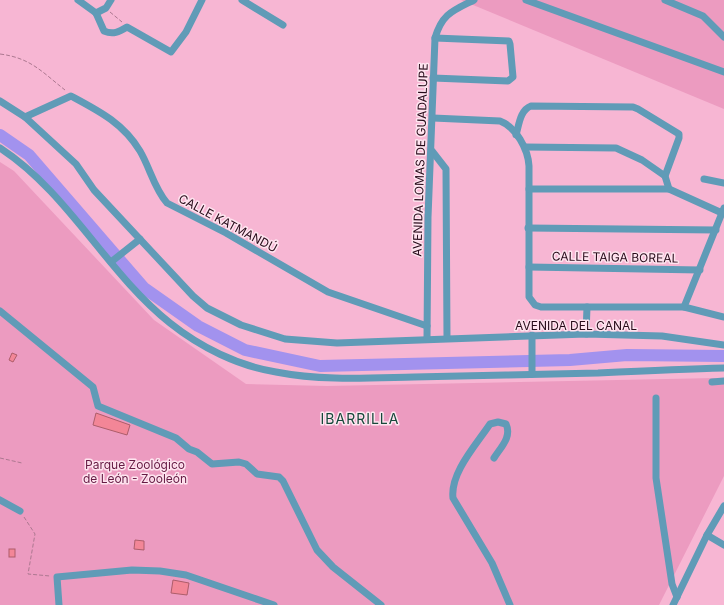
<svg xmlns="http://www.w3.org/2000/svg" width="724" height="605" font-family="Inter,sans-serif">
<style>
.green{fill:#ec9bc0}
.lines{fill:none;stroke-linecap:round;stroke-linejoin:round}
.river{stroke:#a292ee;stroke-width:12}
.building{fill:#f38697;stroke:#ad5d6a}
.path{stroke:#ac7890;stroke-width:1;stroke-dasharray:4 2;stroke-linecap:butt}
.minor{stroke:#609bb7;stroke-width:7}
.labels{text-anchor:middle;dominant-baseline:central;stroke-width:3;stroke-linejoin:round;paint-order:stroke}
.street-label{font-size:12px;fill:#270a19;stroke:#fee4ef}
.park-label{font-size:12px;fill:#661a44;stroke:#fee4ef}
.quarter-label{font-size:14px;letter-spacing:1px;fill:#15483a;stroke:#fee4ef}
</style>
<rect width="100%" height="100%" fill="#f7b6d3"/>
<g class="green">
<polygon points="461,0 724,0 724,109"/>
<polygon points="0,162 14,171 154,320 246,384 327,386 715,378 724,380 724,476 659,605 0,605"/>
</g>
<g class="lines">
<polyline class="river" points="0,135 29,155 144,288 198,326 245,350 320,366 570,360 627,355 724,356"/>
</g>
<g class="building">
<polygon points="12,353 17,355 13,362 9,360"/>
<polygon points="96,413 130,425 127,435 93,425"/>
<polygon points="135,540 144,541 144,550 134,549"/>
<rect x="9" y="549" width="6" height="8"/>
<polygon points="173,580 189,583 187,595 171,593"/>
</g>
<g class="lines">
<g class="path">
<polyline points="110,12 122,22"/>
<path d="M0 54C31 58 42 72 65 90"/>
<polyline points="0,458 22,463"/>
<polyline points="24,517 35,534 28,574 50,576"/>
</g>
<g class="minor">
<polyline points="78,0 96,13"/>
<polyline points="242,0 283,25"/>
<polyline points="526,0 724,72"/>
<polyline points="665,0 703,16 724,37"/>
<path d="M96 13 104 31C113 35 119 32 127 27L171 52 186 32 202 0"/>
<polyline points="96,13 106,8 111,0"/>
<polyline points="433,78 508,81 513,77 510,44 509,41 435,38"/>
<path d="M0 101 25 117 71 96C99 111 123 123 140 151 150 168 154 188 167 203L226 233 328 292 427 326"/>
<polyline points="25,117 76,164 94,190 193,296 207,308 241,325 285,339 337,343 586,334 662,336 724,345"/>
<path d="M433 118 500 121C516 127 528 149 529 166V297L535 305 541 307H684L724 317"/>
<path d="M516 135C519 125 520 110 531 106L633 107 638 109 679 134V138L665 176 669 189 722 213"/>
<polyline points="525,147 616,148 642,160 665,176"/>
<path d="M0 148C69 193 106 272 170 323 200 347 238 366 276 372 322 381 368 378 414 377 475 376 537 374 598 373 640 371 682 369 724 368"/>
<polyline points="432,151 446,169 447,338"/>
<polyline points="704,179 724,183"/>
<polyline points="529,189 669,189"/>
<polyline points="528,228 716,230"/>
<polyline points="111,262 140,239"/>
<polyline points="529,267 700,270"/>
<polyline points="684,307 724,208"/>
<polyline points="0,311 93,387 98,406 176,438 189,449 197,452 212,464 239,462 246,464 257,474 279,477 283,481 317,550 333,567 381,605"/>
<polyline points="586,334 587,307"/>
<polyline points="532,335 532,374"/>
<path d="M427 339 428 217 435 38C442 14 452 11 474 0"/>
<polyline points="712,382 724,381"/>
<polyline points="656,398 656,478 672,584 677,597"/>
<path d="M494 458C501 447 512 437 506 424L498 422 490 424C476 445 450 473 453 498L492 563 510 605"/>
<polyline points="0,500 20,511"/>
<polyline points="707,535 724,545"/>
<polyline points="59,605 57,577 132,570 160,571 186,575 274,605"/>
<polyline points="673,605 707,535 724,506"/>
</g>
</g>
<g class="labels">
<g class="street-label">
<text transform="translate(420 160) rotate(-88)">AVENIDA LOMAS DE GUADALUPE</text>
<text transform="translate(228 223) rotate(28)">CALLE KATMANDÚ</text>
<text transform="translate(615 257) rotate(1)">CALLE TAIGA BOREAL</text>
<text x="576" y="325">AVENIDA DEL CANAL</text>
</g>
<g class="park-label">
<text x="135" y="464">Parque Zoológico<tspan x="135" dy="14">de León - Zooleón</tspan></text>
</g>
<g class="quarter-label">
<text x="360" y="418">IBARRILLA</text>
</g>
</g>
</svg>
